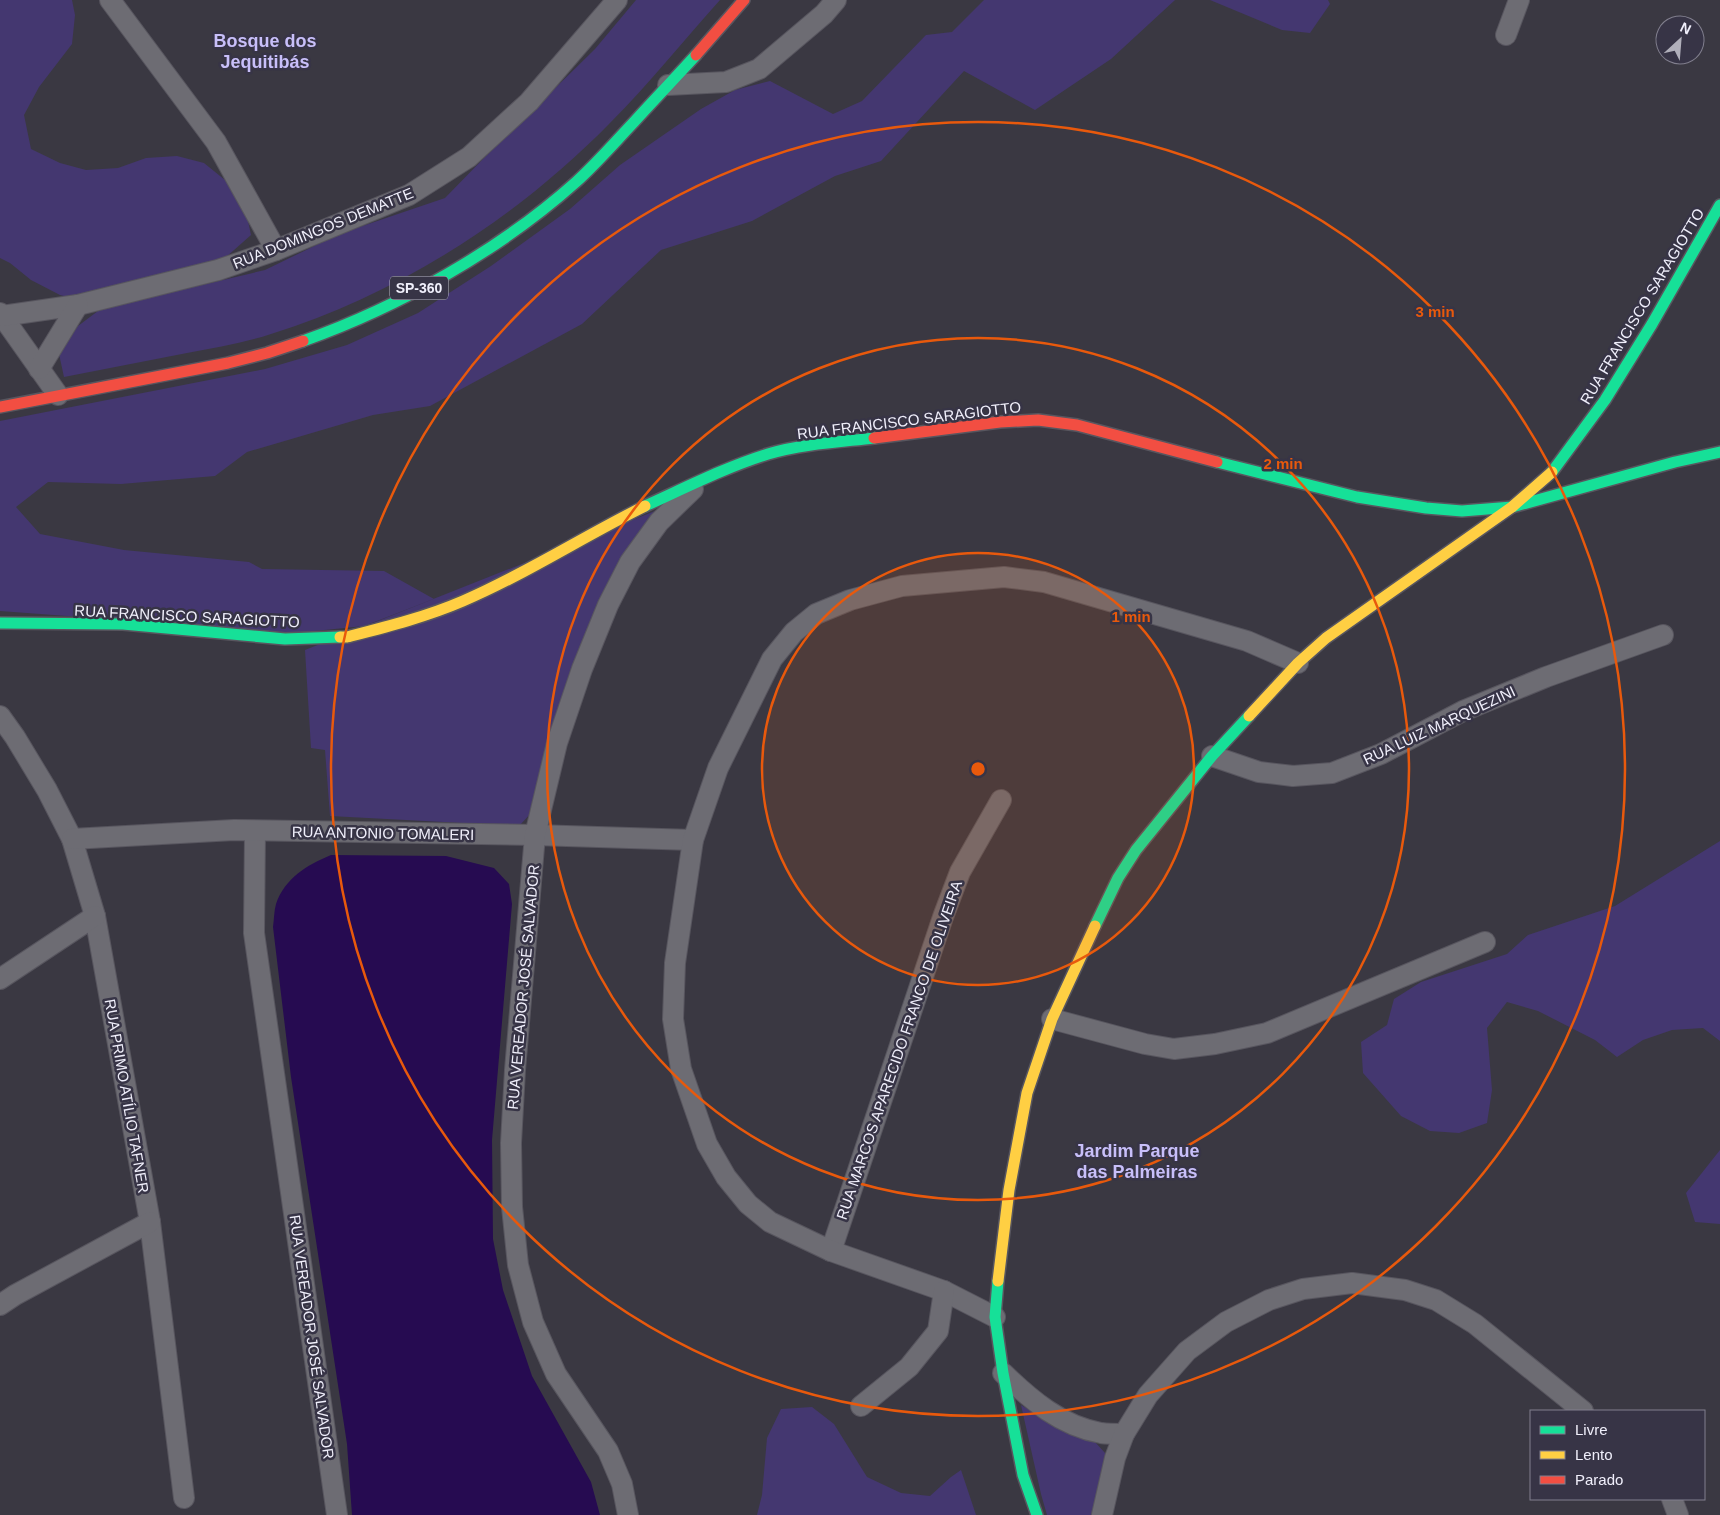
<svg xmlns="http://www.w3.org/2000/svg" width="1720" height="1515" font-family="Arial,sans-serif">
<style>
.green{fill:#443770}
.water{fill:#260b51}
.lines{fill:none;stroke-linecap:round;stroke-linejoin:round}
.street-casing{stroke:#58565f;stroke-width:22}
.fast-casing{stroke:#58565f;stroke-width:14}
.slow-casing{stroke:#58565f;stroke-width:14}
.jam-casing{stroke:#58565f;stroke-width:14}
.street{stroke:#6d6c73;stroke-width:20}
.fast{stroke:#16e098;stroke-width:11}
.slow{stroke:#ffcf43;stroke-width:11}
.jam{stroke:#f24e42;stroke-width:11}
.ring{fill:none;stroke:#e8590c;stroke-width:2.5}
.labels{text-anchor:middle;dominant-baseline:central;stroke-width:5;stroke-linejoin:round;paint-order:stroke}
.shield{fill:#373446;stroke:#b8b7c5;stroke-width:1}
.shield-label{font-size:14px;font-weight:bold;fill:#f0effb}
.street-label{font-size:15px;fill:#f0effb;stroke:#373446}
.quarter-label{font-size:18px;font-weight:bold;fill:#c8bff9;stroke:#373446}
.centre{fill:#e8590c;stroke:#373446;stroke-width:2.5}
.ring-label{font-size:15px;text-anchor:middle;font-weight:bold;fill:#e8590c;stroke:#373446;stroke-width:5;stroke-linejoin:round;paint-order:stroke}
</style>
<rect width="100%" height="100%" fill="#3a3842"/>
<g class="green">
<path d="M0 0H72L75 15 72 44 39 87 24 115 31 149 60 163 86 170 118 168 146 158 177 156 204 163 225 180 244 202 251 235 208 273 147 298 265 270 339 234 445 198 483 159 595 49 636 0H720C684 40 648 85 610 123 517 218 399 294 271 334 244 343 215 348 187 353 146 361 105 369 64 377L59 354 78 326 98 311 114 306 91 304 60 295 31 280 10 263 0 258Z"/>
<polygon points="984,0 1175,0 1111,59 1035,110 964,71 881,161 835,176 752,221 661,250 582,324 430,406 373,415 247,452 215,476 121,484 48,482 16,507 40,534 124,550 249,562 262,569 384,571 434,599 364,626 295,633 0,611 0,421 265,369 347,345 418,313 491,266 570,209 620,165 701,109 735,90 770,81 833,114 862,101 926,35 952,32"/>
<polygon points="1210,0 1328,0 1330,4 1310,33 1282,30"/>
<polygon points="655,511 533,811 519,826 330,816 325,750 311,748 305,650"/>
<polygon points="1720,841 1720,1041 1703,1028 1672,1030 1643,1040 1617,1057 1595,1040 1538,1011 1507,1002 1487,1028 1492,1090 1487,1123 1459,1133 1430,1131 1401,1116 1363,1073 1361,1042 1387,1025 1394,999 1421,982 1507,954 1528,935 1615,906"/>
<polygon points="1720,1150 1720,1224 1695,1222 1686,1193"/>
<polygon points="1021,1405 1052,1424 1095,1442 1105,1453 1105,1471 1093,1515 1047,1515 1041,1494"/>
<polygon points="812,1407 834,1424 867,1477 901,1493 930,1496 951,1477 961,1470 976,1515 757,1515 762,1495 767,1438 781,1409"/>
</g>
<path class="water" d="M331 855 446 856 494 868 509 884 512 904 492 1140 493 1239 503 1290 532 1376 591 1482 600 1515H352L347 1444 291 1077 273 927C274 920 274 911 276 904 285 878 307 865 331 855Z"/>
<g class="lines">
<g class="street-casing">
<g id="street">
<polyline points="110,0 216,142 276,250"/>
<polyline points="1506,35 1519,0"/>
<polyline points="668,85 726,82 759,69 824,14 836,0"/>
<polyline points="0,313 58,395"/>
<polyline points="2,316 78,305 218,270 276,250 409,195 469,157 529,102 617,0"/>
<polyline points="39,369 78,305"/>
<polyline points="0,716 15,737 47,790 72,839 95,916 150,1222 184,1498"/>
<polyline points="1212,756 1259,772 1293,776 1332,773 1381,754 1463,711 1546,677 1663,635"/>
<polyline points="255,831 254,933 337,1515"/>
<polyline points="72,839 234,830 535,835 693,840"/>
<polyline points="0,979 95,916"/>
<polyline points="1052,1019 1145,1044 1174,1049 1215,1044 1267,1033 1485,942"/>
<polyline points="831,1251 943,917 960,872 1001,800"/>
<polyline points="0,1305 15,1295 150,1222"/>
<polyline points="995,1317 944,1291 831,1251 770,1222 748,1204 726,1177 707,1144 681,1069 673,1019 675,963 693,840 718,768 772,659 794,632 816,614 850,600 902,586 1004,577 1044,582 1247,641 1298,663"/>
<path d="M1003 1373C1031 1400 1061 1426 1101 1433 1108 1434 1117 1434 1124 1434"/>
<polyline points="861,1406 909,1367 938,1331 944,1291"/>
<polyline points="1672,1499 1678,1515"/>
<polyline points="628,1515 622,1484 608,1451 556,1374 533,1322 518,1265 512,1207 511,1143 515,1070 535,835 557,743 582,669 608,605 630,562 659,522 693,489"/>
<polyline points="1102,1515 1115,1458 1124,1434 1148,1395 1187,1351 1226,1322 1269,1300 1303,1289 1352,1283 1405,1290 1436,1300 1475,1324 1583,1411"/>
</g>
</g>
<g class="fast-casing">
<g id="fast">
<path d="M303 341C399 307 500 250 576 182 597 163 615 142 634 122 655 99 676 77 696 55"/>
<polyline points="1217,462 1357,497 1426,508 1462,511 1512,507 1675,462 1720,452"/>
<polyline points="1552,472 1605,400 1652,324 1720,205"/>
<path d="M645 506C685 488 726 467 768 454 802 444 839 442 874 438"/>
<polyline points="0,623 123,624 285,639 340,637"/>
<polyline points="1095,926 1118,878 1136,850 1212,756 1249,716"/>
<polyline points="998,1281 995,1317 1003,1373 1023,1475 1037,1515"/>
</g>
</g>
<g class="slow-casing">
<g id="slow">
<path d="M340 637H347C386 627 426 617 463 601 526 574 584 536 645 506"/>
<polyline points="1249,716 1298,663 1326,638 1512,507 1552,472"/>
<polyline points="998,1281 1009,1190 1027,1093 1052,1019 1095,926"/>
</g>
</g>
<g class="jam-casing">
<g id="jam">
<polyline points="696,55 744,0"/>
<polyline points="0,407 228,363 267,353 303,341"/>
<polyline points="874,438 1000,422 1038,420 1077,425 1217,462"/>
</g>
</g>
<use href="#street" class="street"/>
<use href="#fast" class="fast"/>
<use href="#slow" class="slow"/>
<use href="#jam" class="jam"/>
</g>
<circle cx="978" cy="769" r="216" fill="#e8590c" fill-opacity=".12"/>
<g class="ring">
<circle cx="978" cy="769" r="216"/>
<circle cx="978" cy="769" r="431"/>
<circle cx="978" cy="769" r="647"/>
</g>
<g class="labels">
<rect class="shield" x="390" y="276.5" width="58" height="23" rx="4"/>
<g class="shield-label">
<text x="419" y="288">SP-360</text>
</g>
<g class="street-label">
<text transform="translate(323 228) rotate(-22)">RUA DOMINGOS DEMATTE</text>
<text transform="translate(1642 306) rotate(-59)">RUA FRANCISCO SARAGIOTTO</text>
<text transform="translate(909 420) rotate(-7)">RUA FRANCISCO SARAGIOTTO</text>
<text transform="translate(187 616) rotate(3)">RUA FRANCISCO SARAGIOTTO</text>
<text transform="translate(1439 725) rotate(-25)">RUA LUIZ MARQUEZINI</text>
<text transform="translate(383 833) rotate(1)">RUA ANTONIO TOMALERI</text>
<text transform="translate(523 987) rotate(-85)">RUA VEREADOR JOSÉ SALVADOR</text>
<text transform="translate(899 1050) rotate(-71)">RUA MARCOS APARECIDO FRANCO DE OLIVEIRA</text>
<text transform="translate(127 1096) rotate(80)">RUA PRIMO ATÍLIO TAFNER</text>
<text transform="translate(312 1337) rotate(82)">RUA VEREADOR JOSÉ SALVADOR</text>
</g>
<g class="quarter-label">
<text x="265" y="41">Bosque dos<tspan x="265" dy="21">Jequitibás</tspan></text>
<text x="1137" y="1151">Jardim Parque<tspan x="1137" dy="21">das Palmeiras</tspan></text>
</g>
</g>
<circle cx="978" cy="769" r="8" class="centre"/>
<g class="ring-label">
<text x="1435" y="317">3 min</text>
<text x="1283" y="469">2 min</text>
<text x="1131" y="622">1 min</text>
</g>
<rect x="1530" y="1410" width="175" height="90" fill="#373446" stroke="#817f8e"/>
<rect x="1540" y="1426" width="25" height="8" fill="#16e098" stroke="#817f8e"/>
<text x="1575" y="1435" font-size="15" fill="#f0effb">Livre</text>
<rect x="1540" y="1451" width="25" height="8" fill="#ffcf43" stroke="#817f8e"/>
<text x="1575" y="1460" font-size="15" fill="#f0effb">Lento</text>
<rect x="1540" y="1476" width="25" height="8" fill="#f24e42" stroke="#817f8e"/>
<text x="1575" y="1485" font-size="15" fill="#f0effb">Parado</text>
<g transform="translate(1680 40) rotate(26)"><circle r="24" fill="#373446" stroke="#817f8e"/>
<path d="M0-4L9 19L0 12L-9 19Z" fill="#b0afba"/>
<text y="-8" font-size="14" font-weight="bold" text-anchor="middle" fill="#f0effb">N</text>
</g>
</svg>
